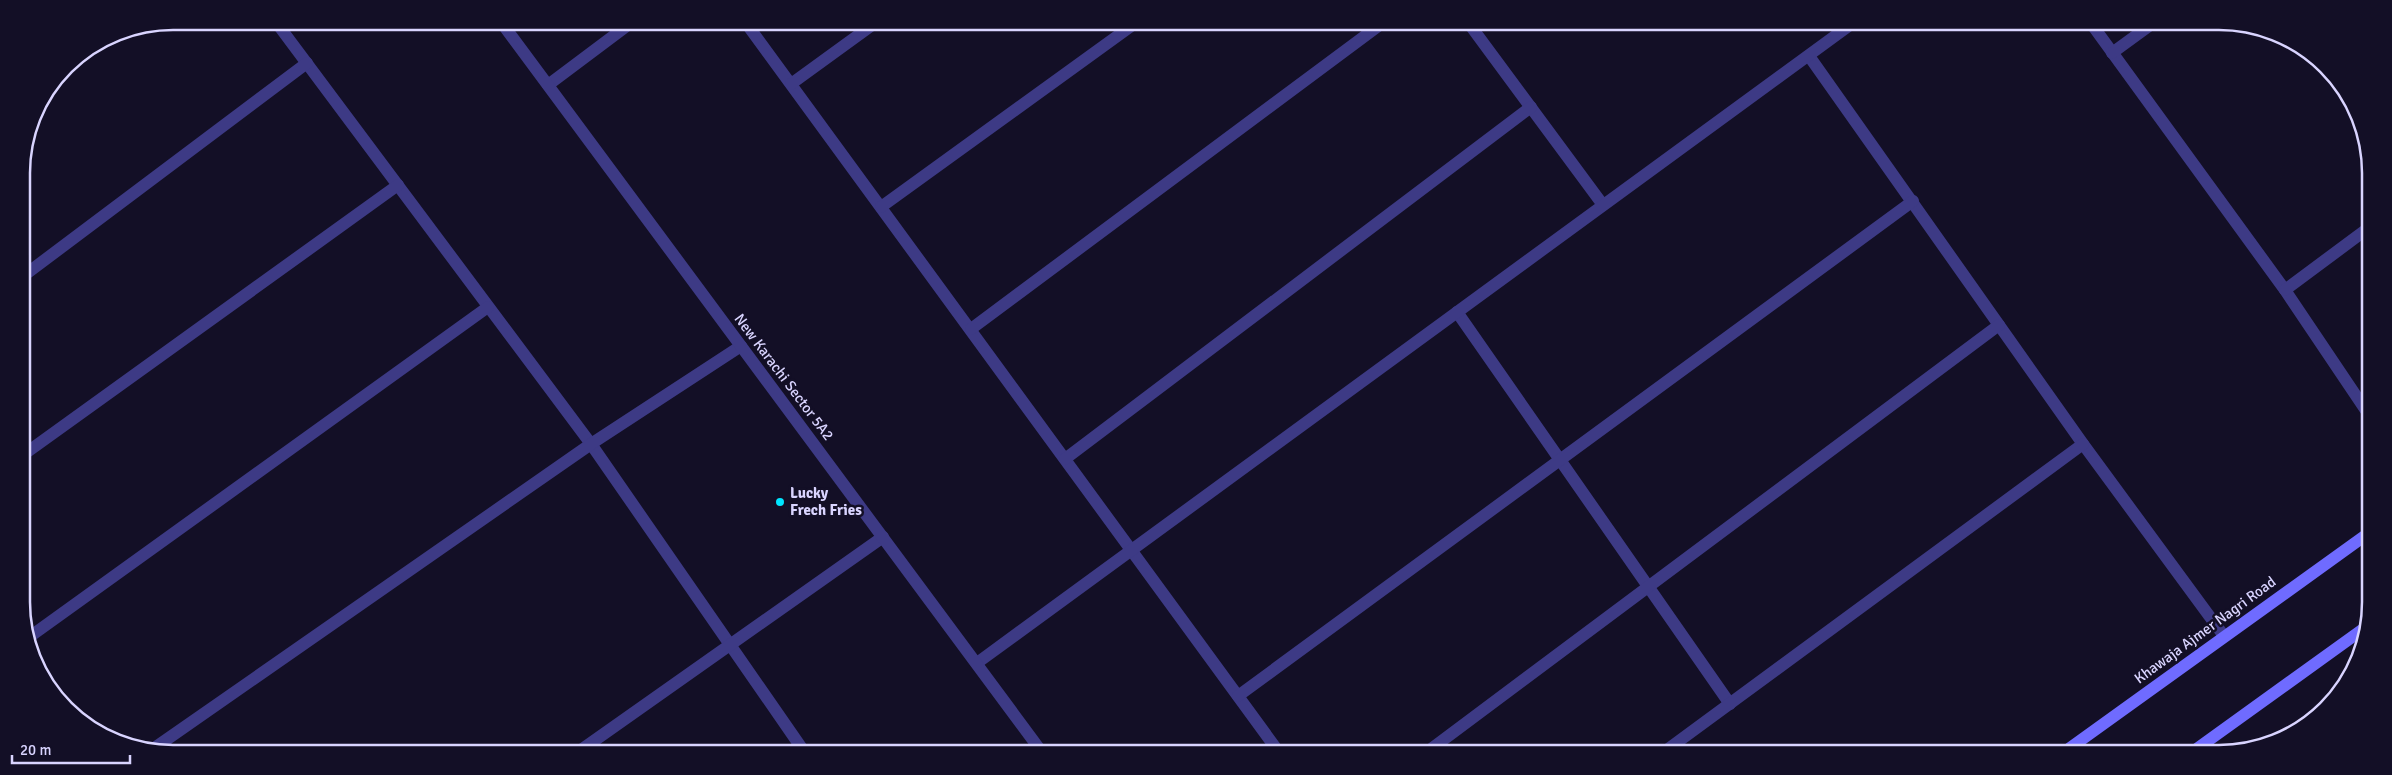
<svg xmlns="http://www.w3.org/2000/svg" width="2392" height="775" font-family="Signika,sans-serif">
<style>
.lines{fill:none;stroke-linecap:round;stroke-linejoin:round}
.minor{stroke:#3d3a85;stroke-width:12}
.tertiary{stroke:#3d3a85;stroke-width:12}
.secondary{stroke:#6f6bff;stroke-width:12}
.poi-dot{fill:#00e5ff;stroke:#130f26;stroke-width:2}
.labels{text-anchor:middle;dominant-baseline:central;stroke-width:5;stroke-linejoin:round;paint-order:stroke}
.street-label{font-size:15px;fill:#d9d4ff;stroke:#130f26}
.poi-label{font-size:15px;font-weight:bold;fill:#d9d4ff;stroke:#130f26;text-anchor:start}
.rim{fill:none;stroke:#d9d4ff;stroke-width:2.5}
</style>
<rect width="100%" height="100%" fill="#130f26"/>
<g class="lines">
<g class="minor">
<polyline points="276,22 591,444 803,750"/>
<polyline points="746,23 1278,751"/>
<polyline points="1470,25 1603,205"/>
<polyline points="2093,26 2285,290 2367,412"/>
<polyline points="2112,53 2149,26"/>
<polyline points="1809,56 2083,444 2224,636"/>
<polyline points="791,84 875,23"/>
<polyline points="548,85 632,22"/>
<polyline points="881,207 1134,24"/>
<polyline points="22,277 307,63"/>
<polyline points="2285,290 2367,229"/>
<polyline points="1457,312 1730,704"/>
<polyline points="971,329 1381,24"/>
<polyline points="23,455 398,185"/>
<polyline points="1065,459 1531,107"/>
<polyline points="28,638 488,307"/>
<polyline points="977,663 1850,25"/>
<polyline points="1238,696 1913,201"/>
<polyline points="153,749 591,444 741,346"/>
<polyline points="581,750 883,537"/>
<polyline points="1427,752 1999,325"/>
<polyline points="1664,752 2083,444"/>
</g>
<polyline class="tertiary" points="501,22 1041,751"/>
<g class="secondary">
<polyline points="2063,753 2366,535"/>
<polyline points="2191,753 2366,627"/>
</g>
</g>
<circle class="poi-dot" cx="780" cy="502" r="5"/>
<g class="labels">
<g class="street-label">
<text transform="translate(784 377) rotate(53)">New Karachi Sector 5A2</text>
<text transform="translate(2205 630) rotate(-36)">Khawaja Ajmer Nagri Road</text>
</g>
<g class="poi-label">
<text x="790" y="493">Lucky<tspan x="790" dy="17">Frech Fries</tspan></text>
</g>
</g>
<path d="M0 0H2392V775H0ZM173 30H2219A143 143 0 0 1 2362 173V602A143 143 0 0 1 2219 745H173A143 143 0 0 1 30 602V173A143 143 0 0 1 173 30Z" fill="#130f26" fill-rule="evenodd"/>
<path class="rim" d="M173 30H2219A143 143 0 0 1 2362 173V602A143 143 0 0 1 2219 745H173A143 143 0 0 1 30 602V173A143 143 0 0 1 173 30Z"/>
<path d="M12 755v8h118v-8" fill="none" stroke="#d9d4ff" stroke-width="2.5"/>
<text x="20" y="755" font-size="15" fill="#d9d4ff" stroke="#130f26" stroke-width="4" paint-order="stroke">20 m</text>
</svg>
